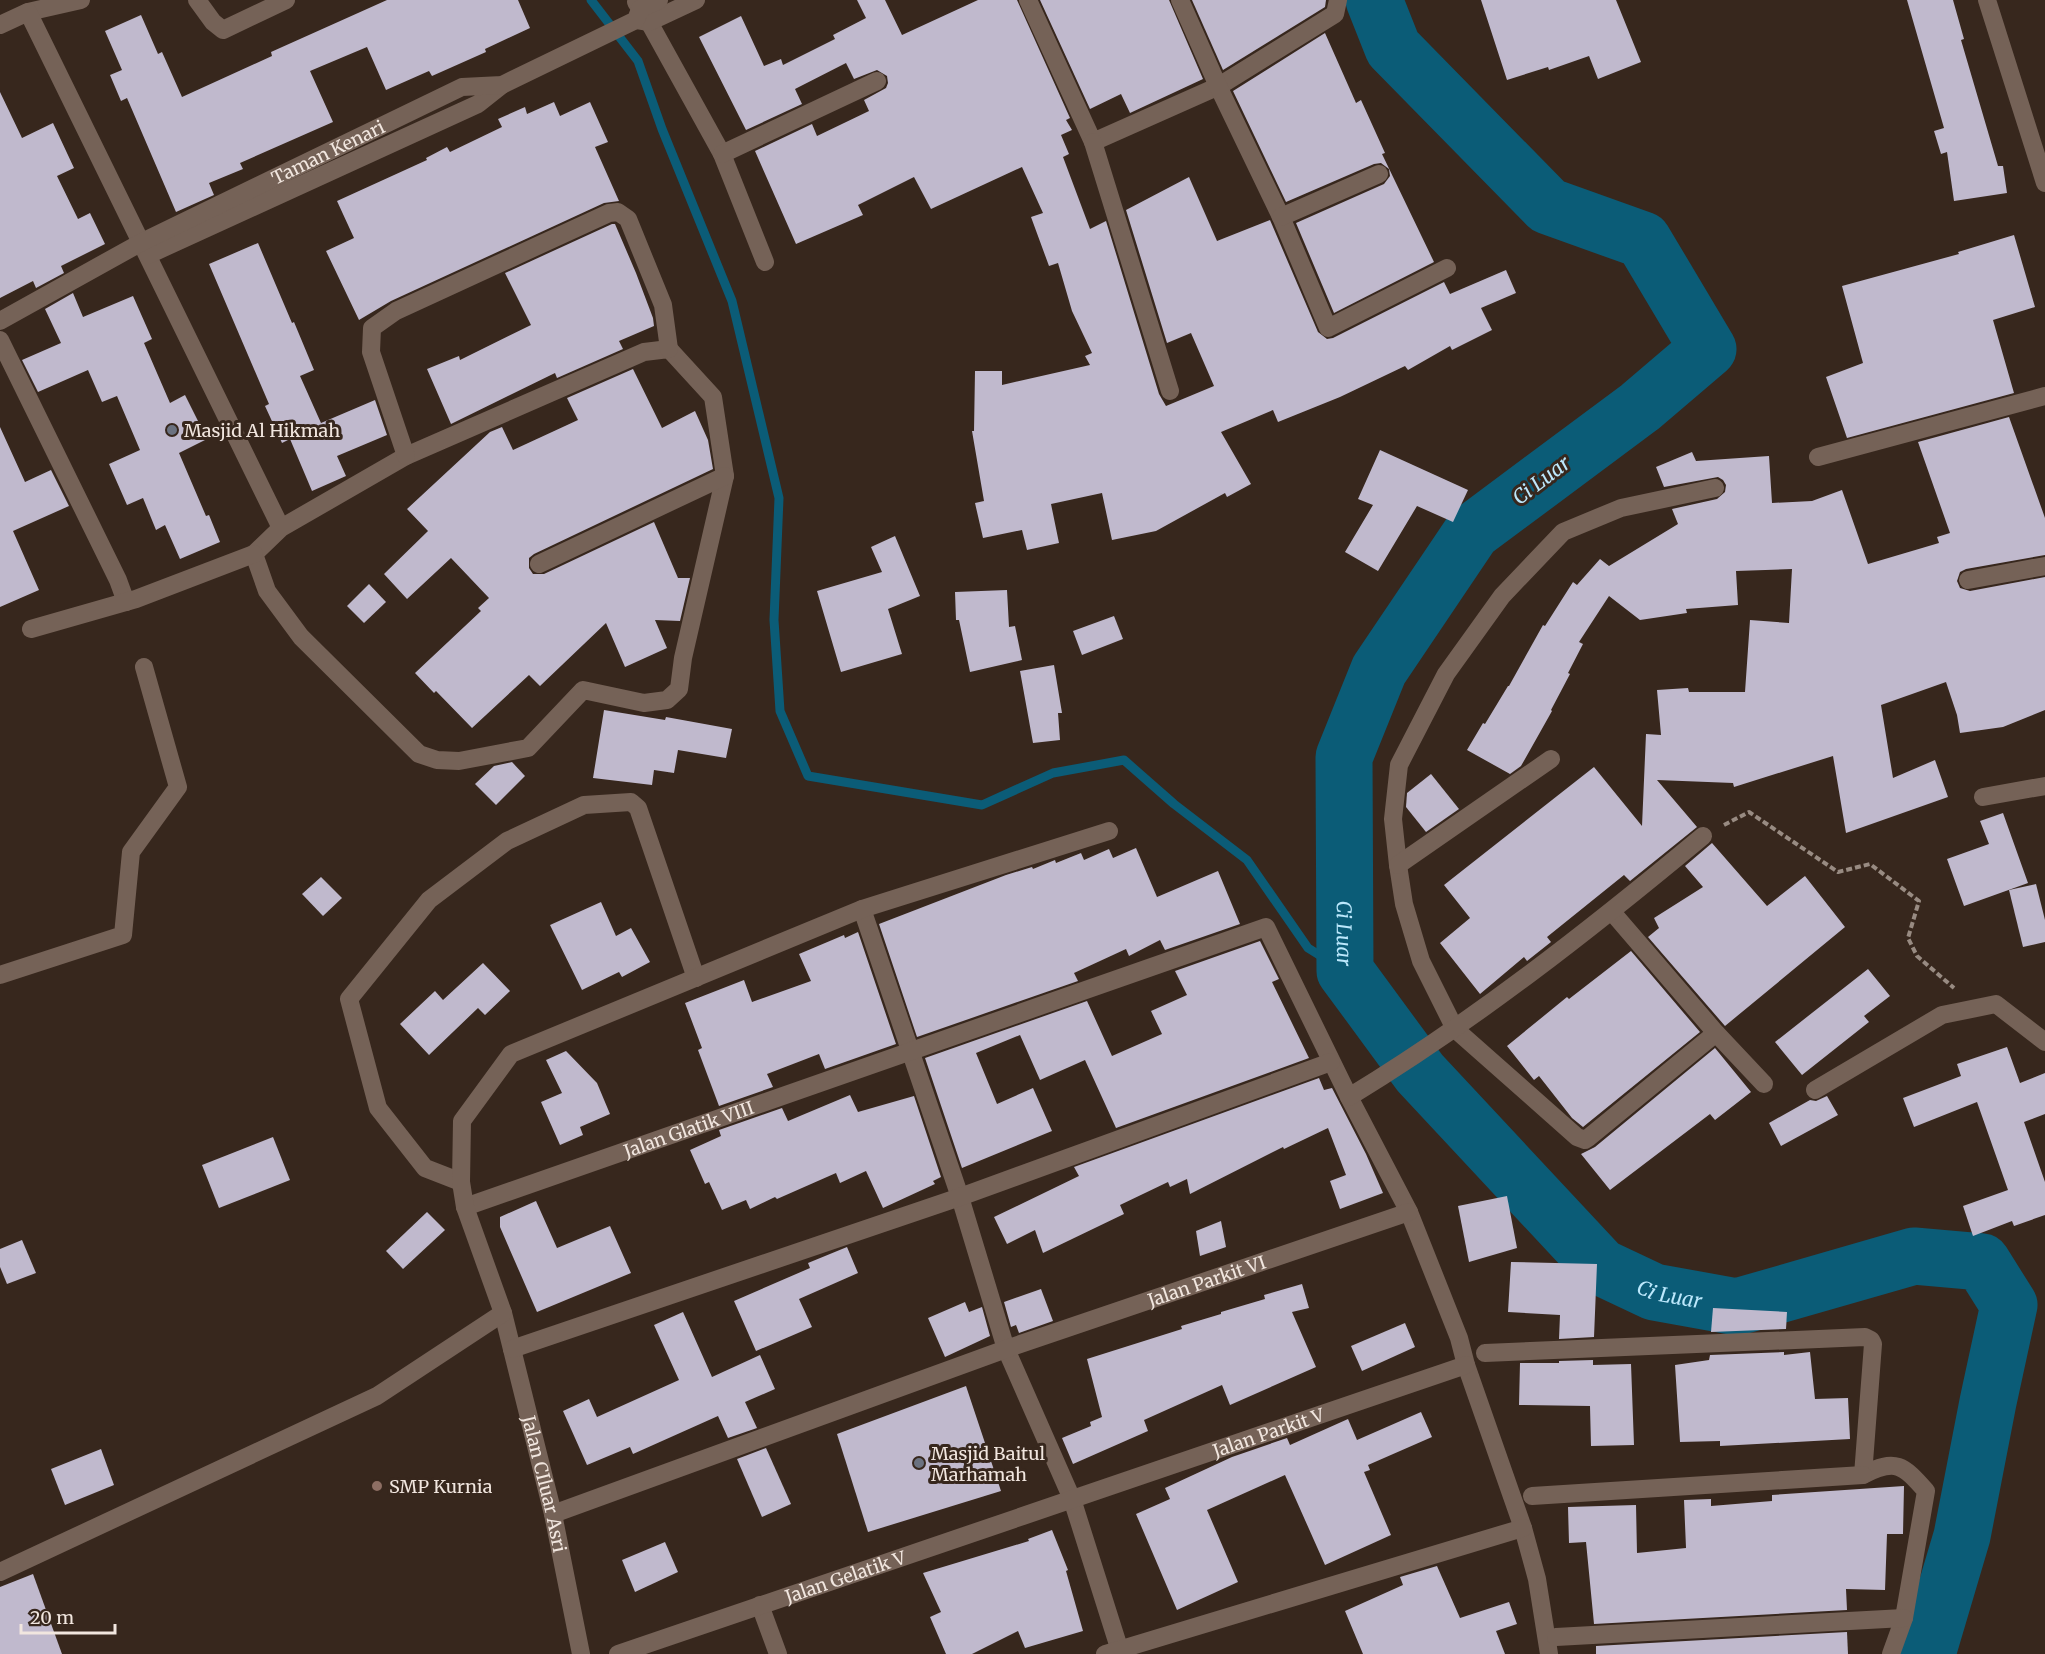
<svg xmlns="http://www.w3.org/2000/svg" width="2045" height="1654" font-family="Merriweather,serif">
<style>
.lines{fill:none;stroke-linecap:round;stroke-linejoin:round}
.stream{stroke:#0b5c77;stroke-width:9}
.river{stroke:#0b5c77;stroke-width:57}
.building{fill:#c0b9cd}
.path{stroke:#988b82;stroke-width:4;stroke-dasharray:6 3;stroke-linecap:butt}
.street{stroke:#756257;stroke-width:18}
.secondary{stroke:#756257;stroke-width:18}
.worship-dot{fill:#6b7280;stroke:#37271d;stroke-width:2}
.education-dot{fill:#8d6e63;stroke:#37271d;stroke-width:2}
.labels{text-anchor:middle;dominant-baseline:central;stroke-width:6;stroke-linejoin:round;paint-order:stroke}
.street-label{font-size:18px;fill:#f1e6df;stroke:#37271d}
.poi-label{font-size:18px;fill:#f1e6df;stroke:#37271d;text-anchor:start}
.water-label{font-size:20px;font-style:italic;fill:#bce8fc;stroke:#37271d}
</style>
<rect width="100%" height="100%" fill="#37271d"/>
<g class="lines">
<polyline class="stream" points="591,0 638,61 662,129 732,301 779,498 774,620 780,711 808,776 982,805 1053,773 1124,760 1174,804 1247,860 1308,948 1345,971"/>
<path class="river" id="s1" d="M1374 0 1393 48 1548 206 1643 240 1708 349 1640 407 1472 532 1379 670 1344 757 1345 971 1420 1073 1601 1267 1654 1292 1737 1307 1914 1256 1982 1262 2009 1305 1988 1402 1962 1536 1927 1654"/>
</g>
<g class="building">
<polygon points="387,0 518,0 530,28 485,49 486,52 432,76 429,71 386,90 367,47 310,71 333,122 240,163 243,169 209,183 214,195 176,212 127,98 121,101 110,75 122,70 105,31 141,15 158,54 162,52 182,97 272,56 271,52"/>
<polygon points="857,0 885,0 902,35 978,0 1017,0 1070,118 1066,120 1072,130 1061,135 1069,154 1063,157 1090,229 1106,221 1159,394 1166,406 1214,386 1191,333 1167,343 1126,210 1189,177 1217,241 1270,220 1318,332 1327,339 1333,338 1444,282 1450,294 1506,270 1516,293 1481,308 1492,330 1452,350 1450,346 1408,370 1405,366 1340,397 1278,422 1273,410 1221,432 1251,484 1227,497 1225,493 1156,531 1112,540 1102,493 1051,504 1059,543 1027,550 1022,530 983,538 975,503 984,501 972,431 974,431 975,371 1002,371 1002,385 1090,365 1085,356 1092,353 1072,311 1058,263 1049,266 1031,217 1043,213 1022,167 931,209 914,177 858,205 863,215 796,244 755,151 812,124 817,136 869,111 864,100 886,88 888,83 887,76 877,70 854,79 846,63 795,89 802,104 746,130 699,37 741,16 764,66 781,59 783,65 835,39 833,35 866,18"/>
<polygon points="1040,0 1169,0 1203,79 1130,113 1121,94 1090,109"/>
<polygon points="1192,0 1326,0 1325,7 1223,70"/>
<polygon points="1481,0 1616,0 1641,62 1598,79 1589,56 1549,70 1548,67 1507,80"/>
<polygon points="1907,0 1953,0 1964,39 1961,40 1998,166 2003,166 2007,193 1954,201 1947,152 1941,154 1934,131 1944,128"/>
<polygon points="1325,33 1356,103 1361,100 1385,153 1382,154 1434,262 1334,313 1296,223 1384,184 1390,176 1389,169 1381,163 1374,164 1286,202 1233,91"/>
<polygon points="0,92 22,138 53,123 74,168 57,176 78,219 90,213 105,244 61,266 64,273 36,288 33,281 0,298"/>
<polygon points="554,102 560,116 590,102 608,142 595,147 619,201 604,203 391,301 359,320 326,251 354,238 337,201 427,160 426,158 447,147 450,152 502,127 498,119 525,107 527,114"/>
<polygon points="612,224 615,224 636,273 653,318 654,326 619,341 623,349 557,378 555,373 451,424 427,369 459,356 460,360 531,325 505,273"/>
<polygon points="2014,235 2035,307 1993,320 2014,393 1847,438 1826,377 1863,363 1842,286 1959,254 1958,252"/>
<polygon points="258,243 292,323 294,322 314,370 300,376 321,423 375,400 387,435 337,456 346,476 312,491 290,439 282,443 265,406 269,404 209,264"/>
<polygon points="73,293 83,317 133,296 152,339 144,343 170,403 185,395 207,439 179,453 206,516 209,515 220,542 180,559 165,525 156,530 143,498 127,505 109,464 140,450 117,396 102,402 88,370 38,392 22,360 61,343 45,309"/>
<polygon points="633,369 662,428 695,411 708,440 713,469 534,554 529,558 529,568 533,574 544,574 654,522 678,578 690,578 680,621 655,620 667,648 625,667 606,623 540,686 529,675 472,728 436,691 434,693 415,673 481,611 478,608 489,598 451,558 407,599 384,574 428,531 407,509 490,432 502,427 513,450 578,420 567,398"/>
<polygon points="2009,417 2045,518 2045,555 1966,569 1960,572 1957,581 1960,588 1970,591 2045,577 2045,710 2003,727 1960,733 1957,715 1946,682 1881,705 1893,778 1935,760 1948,797 1846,833 1833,756 1734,787 1733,783 1657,780 1697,827 1630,881 1624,875 1547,937 1551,942 1527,961 1524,957 1480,994 1440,943 1470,918 1444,885 1594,767 1642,826 1646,734 1661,735 1657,690 1688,688 1689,692 1745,692 1750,620 1789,623 1792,569 1736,571 1738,605 1686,609 1687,613 1640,620 1609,596 1579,642 1583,644 1568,673 1570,674 1551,710 1552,711 1521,766 1510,774 1467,750 1483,723 1485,724 1508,686 1509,686 1543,625 1545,626 1573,582 1577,585 1600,559 1609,566 1678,524 1672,509 1717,499 1725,492 1726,485 1723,480 1718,477 1664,487 1656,467 1692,452 1696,461 1769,456 1772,503 1812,501 1842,490 1868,564 1939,543 1937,537 1950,533 1918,442"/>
<polygon points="0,427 25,482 51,470 69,506 13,531 39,590 0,607"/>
<polygon points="1380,450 1468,490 1453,522 1417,506 1378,571 1345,552 1373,505 1358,499"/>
<polygon points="895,536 920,596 888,609 902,654 841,672 817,591 882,572 871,547"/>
<polygon points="369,584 386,602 364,623 347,606"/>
<polygon points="1007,590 1009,627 1015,626 1022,660 970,672 959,620 956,620 955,592"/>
<polygon points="1114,616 1123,639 1082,655 1073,631"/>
<polygon points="1054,665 1062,713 1058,713 1060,740 1033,743 1020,671"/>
<polygon points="604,710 665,720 666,717 732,729 726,758 678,750 674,773 654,770 652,785 593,778"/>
<polygon points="512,762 525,776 496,805 475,784 494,766"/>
<polygon points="1431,774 1459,809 1426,832 1406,807 1407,793"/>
<polygon points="2003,813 2028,883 1964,906 1947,859 1989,844 1980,821"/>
<polygon points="1712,843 1767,906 1805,876 1845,927 1725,1026 1648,937 1659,928 1654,918 1703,887 1685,866"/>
<polygon points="1136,848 1157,897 1218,871 1240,924 1165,950 1160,940 1129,956 1126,949 1074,973 1078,981 917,1037 879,924 1006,875 1032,867 1033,869 1055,860 1056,863 1081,853 1084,860 1109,849 1113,858"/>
<polygon points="321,877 342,898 323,916 302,894"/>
<polygon points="2036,884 2045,920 2045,942 2023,947 2009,890"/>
<polygon points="601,902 616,936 631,928 650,962 622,977 619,972 582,990 550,925"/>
<polygon points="858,932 896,1044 825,1069 819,1054 767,1074 773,1087 719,1106 698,1050 702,1048 685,1003 744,980 752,1002 811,981 799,954 844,935 845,938"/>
<polygon points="1260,941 1279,979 1272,982 1309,1058 1116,1128 1085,1060 1040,1080 1020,1035 976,1053 997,1104 1033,1088 1052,1131 962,1168 925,1058 1087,1001 1112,1056 1162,1034 1151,1011 1187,995 1175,971"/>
<polygon points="1631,951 1700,1032 1583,1127 1572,1118 1539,1076 1534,1080 1507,1046 1567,997 1569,999"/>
<polygon points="483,963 510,991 485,1015 478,1008 429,1055 400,1024 435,991 443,1000"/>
<polygon points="1868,969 1890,996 1864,1016 1869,1022 1802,1075 1775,1042"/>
<polygon points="2007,1047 2020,1083 2045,1073 2045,1114 2024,1122 2045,1182 2045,1215 2014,1226 2012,1221 1973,1236 1963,1206 2008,1190 1977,1102 1914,1127 1903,1098 1961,1076 1957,1064"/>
<polygon points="1715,1048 1751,1092 1715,1120 1710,1114 1610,1190 1581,1154 1595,1147"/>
<polygon points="566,1051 597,1083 610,1114 580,1127 583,1135 560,1145 541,1102 562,1093 546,1060"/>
<polygon points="1319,1078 1324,1090 1332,1088 1366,1154 1383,1193 1340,1209 1330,1181 1346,1175 1328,1128 1284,1149 1283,1147 1190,1194 1187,1179 1170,1187 1168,1182 1120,1205 1124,1214 1043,1253 1035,1230 1007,1244 994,1217 1079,1176 1074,1167"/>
<polygon points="850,1095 858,1112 914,1096 941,1177 933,1181 935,1184 883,1208 866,1171 840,1183 836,1173 777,1199 775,1197 750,1209 746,1200 722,1210 709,1182 705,1184 690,1150 721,1136 719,1130 782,1108 788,1121"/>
<polygon points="1827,1096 1838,1115 1781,1146 1769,1123 1810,1100 1816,1101"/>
<polygon points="273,1137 290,1180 219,1208 202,1165"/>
<polygon points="1507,1196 1517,1248 1469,1262 1458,1206"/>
<polygon points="536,1201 557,1248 610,1226 631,1273 537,1312 500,1227 500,1217"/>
<polygon points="427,1212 445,1230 403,1269 386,1251"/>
<polygon points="1221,1221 1226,1247 1200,1256 1196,1231"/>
<polygon points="22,1240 36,1273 7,1284 0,1267 0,1249"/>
<polygon points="847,1247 858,1273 799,1299 812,1327 756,1351 734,1301 810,1268 808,1263"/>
<polygon points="1511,1262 1597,1264 1594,1337 1559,1339 1560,1315 1508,1312"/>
<polygon points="1302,1284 1309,1308 1292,1312 1316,1367 1230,1405 1222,1385 1144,1420 1148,1431 1073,1464 1062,1438 1091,1426 1090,1422 1102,1417 1087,1359 1182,1329 1181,1326 1221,1314 1221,1312 1265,1299 1264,1295"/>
<polygon points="1041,1289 1053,1321 1019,1333 1016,1325 1011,1327 1004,1302"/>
<polygon points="965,1302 969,1312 982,1307 990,1336 945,1357 928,1318"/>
<polygon points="1713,1308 1787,1312 1786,1329 1711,1332"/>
<polygon points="683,1312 712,1377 760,1355 775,1389 745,1402 757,1428 728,1438 718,1416 633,1454 630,1447 587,1465 563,1411 589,1399 597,1417 679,1380 654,1325"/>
<polygon points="1405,1323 1415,1347 1362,1371 1351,1346"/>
<polygon points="1784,1352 1784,1355 1810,1352 1815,1399 1848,1398 1850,1439 1720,1446 1720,1441 1680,1442 1675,1365 1709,1360 1710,1355"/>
<polygon points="1593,1360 1593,1365 1631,1364 1634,1445 1591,1446 1590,1406 1519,1405 1520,1363 1559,1363 1559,1361"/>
<polygon points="966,1386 1001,1491 868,1532 837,1434"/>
<polygon points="1421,1412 1432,1437 1368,1465 1370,1470 1364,1472 1391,1535 1325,1565 1285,1475 1207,1510 1238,1582 1177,1610 1136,1514 1170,1499 1165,1488 1232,1457 1287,1438 1290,1445 1348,1419 1357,1440"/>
<polygon points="766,1448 791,1504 762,1517 737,1459"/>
<polygon points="101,1449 114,1485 65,1505 51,1469"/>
<polygon points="1904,1486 1903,1534 1887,1534 1885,1590 1846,1589 1847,1610 1594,1624 1586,1542 1569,1543 1568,1507 1636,1505 1637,1553 1686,1548 1684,1500 1711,1499 1711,1506 1772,1501 1772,1495"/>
<polygon points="1052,1530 1068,1570 1066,1571 1083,1631 1025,1648 1018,1631 972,1654 946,1654 930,1617 941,1612 923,1573 1029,1541 1028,1539"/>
<polygon points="665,1542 678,1572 635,1592 622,1560"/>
<polygon points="1437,1566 1460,1618 1509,1602 1517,1624 1496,1631 1505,1654 1363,1654 1345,1611 1403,1585 1400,1577"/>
<polygon points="33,1574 62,1654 0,1654 0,1587"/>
<polygon points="1847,1632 1848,1654 1596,1654 1596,1646"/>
</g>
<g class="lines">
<polyline class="path" points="1724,825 1749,812 1838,872 1870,864 1919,901 1908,938 1917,956 1954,988"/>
<g class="street">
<polyline points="197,0 213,22 223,30 286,0"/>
<polyline points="1028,0 1093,142 1219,86 1335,14 1338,0"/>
<polyline points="1180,0 1218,86 1281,217 1328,328 1447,268"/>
<polyline points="636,2 649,22 722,154 765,262"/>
<polyline points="28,12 81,0"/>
<polyline points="637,20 649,22 696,0"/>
<polyline points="0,25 28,12 281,528 406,456 644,352 669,349 713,397 725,476 683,658 679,689 667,700 644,703 583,690 528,748 459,761 437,760 419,754 301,637 267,591 254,554 281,528"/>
<polyline points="1093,142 1170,391"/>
<polyline points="722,154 877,81"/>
<polyline points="1281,217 1379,174"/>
<polyline points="148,255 478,104 502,85"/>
<path id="s2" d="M0 321 142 242 462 87 502 85 636 20 640 9 659 0"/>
<polyline points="0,340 118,580 126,602"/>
<polyline points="406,456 371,352 372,328 396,311 609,213 618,212 628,219 663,305 669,349"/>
<polyline points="1818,457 2045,396"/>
<polyline points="1715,488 1621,508 1563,532 1502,596 1446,674 1399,765 1393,819 1398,865 1404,904 1421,961 1455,1029 1577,1137 1585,1140 1588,1138 1716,1033"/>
<polyline points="539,564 725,476"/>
<polyline points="1968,580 2045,566"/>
<polyline points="31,629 136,599 254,554"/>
<polyline points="1983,797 2045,786"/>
<polyline points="1398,865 1551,759"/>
<polyline points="862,909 960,1197 1006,1349 1072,1499 1121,1654"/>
<polyline points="1612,912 1716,1033 1764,1084"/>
<polyline points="0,975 123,935 131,852 178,787 144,667"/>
<polyline points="1815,1090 1942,1015 1996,1004 2045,1042"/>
<polyline points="1349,1097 1409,1212 1459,1338 1466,1365 1523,1528 1537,1579 1549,1654"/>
<polyline points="461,1182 425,1168 378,1108 349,999 429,900 507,841 584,805 631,802 638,808 696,978"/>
<path id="s3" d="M465 1207 1266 927 1349 1097C1474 1021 1590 930 1703 836"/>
<path id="s4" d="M503 1313 553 1514 581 1654"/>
<polyline points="512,1349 960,1197 1331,1062"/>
<path d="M1485 1353 1865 1337 1871 1340 1873 1344 1863 1475C1896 1458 1903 1465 1926 1491L1904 1618 1891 1654"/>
<polyline points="1532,1496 1863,1475"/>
<path id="s5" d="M553 1514 1006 1349 1409 1212"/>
<polyline points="0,1572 377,1396 503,1313 465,1207 461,1182 462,1121 511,1054 862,909 1109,831"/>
<polyline points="760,1605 778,1654"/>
<polyline points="1556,1637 1904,1618"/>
<path id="s6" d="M618 1654 1466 1365"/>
<polyline points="1105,1654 1523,1528"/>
</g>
<polyline class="secondary" points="1987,0 2045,183"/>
</g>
<g class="worship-dot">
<circle cx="172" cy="430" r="6"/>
<circle cx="919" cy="1463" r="6"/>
</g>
<circle class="education-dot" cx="377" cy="1486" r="6"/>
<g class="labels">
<g class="street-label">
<text stroke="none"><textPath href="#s2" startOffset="369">Taman Kenari</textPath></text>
<text stroke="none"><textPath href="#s3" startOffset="237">Jalan Glatik VIII</textPath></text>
<text stroke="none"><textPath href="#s5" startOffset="694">Jalan Parkit VI</textPath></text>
<text stroke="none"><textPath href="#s6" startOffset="687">Jalan Parkit V</textPath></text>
<text stroke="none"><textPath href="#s4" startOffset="176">Jalan CIluar Asri</textPath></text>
<text stroke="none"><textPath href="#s6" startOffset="240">Jalan Gelatik V</textPath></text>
</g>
<g class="poi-label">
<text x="184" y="430">Masjid Al Hikmah</text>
<text x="931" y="1453">Masjid Baitul<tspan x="931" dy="21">Marhamah</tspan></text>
<text x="389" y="1486">SMP Kurnia</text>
</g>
<g class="water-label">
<text transform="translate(1541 480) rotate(-37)">Ci Luar</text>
<text stroke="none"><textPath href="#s1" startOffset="1236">Ci Luar</textPath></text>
<text stroke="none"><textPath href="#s1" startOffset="1740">Ci Luar</textPath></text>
</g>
</g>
<path d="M21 1624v9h94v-9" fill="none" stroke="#f1e6df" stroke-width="3"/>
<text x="30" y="1624" font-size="18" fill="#f1e6df" stroke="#37271d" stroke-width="4.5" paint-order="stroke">20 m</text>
</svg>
